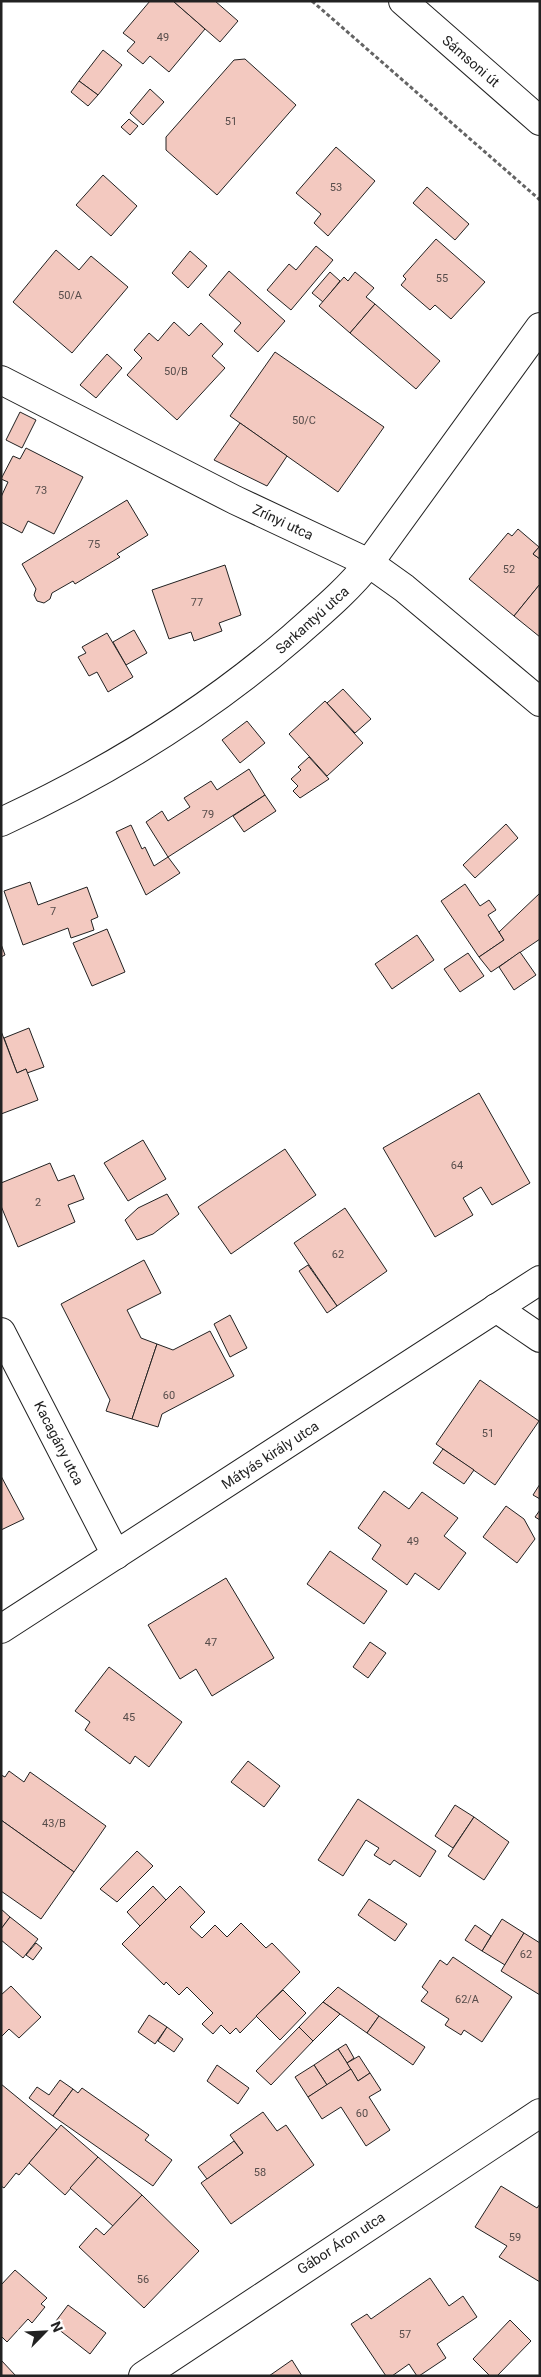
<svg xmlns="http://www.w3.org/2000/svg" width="541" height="2377" font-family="Roboto,sans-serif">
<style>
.building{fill:#f3c9c0;stroke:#222}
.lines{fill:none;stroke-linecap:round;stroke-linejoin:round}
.street-casing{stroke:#222;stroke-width:30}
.primary-casing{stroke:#222;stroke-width:30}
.path{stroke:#646464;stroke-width:3;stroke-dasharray:4 2.5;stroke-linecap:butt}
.street{stroke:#fff;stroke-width:28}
.primary{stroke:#fff;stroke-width:28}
.labels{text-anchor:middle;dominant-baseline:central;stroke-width:4;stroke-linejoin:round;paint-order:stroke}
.number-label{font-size:11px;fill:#564c4a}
.street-label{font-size:14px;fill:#222;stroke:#fff}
</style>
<rect width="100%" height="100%" fill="#fff"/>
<g class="building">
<polygon points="150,1 173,1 205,29 169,72 150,56 143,64 127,51 135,42 123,33"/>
<polygon points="173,1 215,1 238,21 220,42"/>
<polygon points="103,50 122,65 98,95 79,81"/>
<polygon points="245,59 296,105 217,195 166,150 166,137 234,60"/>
<polygon points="79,81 98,95 88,106 71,92"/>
<polygon points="150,89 164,102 143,125 130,113"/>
<polygon points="129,119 138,126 130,135 121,127"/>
<polygon points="336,147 375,181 328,236 314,223 321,214 296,193"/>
<polygon points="103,175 137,206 111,236 76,205"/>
<polygon points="427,187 469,224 455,240 413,203"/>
<polygon points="436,239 485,282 451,319 435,305 430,310 401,285 406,279 403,276"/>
<polygon points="316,246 333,260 291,310 267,290 289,264 296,270"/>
<polygon points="56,250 79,270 91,256 128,287 72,353 13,302"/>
<polygon points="190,251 207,266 188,288 172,273"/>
<polygon points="229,271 285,321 258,352 234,331 241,323 209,295"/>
<polygon points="330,272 340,281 323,302 312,293"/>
<polygon points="355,272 374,288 366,297 375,304 350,333 319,306 344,277 348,281"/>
<polygon points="375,304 440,361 416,389 350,333"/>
<polygon points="174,322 189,336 201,323 223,344 212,356 225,368 177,420 127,375 142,358 134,350 149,333 158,341"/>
<polygon points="275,352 384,427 338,492 230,416"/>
<polygon points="107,354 122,368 96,398 80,385"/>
<polygon points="20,412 36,420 22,448 6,440"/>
<polygon points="240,423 287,456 267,486 214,460"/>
<polygon points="26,448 83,477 54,534 28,521 22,533 1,522 1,497 8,482 1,479 13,456 20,459"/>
<polygon points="127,500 148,535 117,554 120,557 75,584 73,581 52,593 50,599 44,603 37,601 34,595 36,589 22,564"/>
<polygon points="518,529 539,547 533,554 540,559 540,584 514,616 469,579 508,533 512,536"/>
<polygon points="540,546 540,559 533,554"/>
<polygon points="225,565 241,615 219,623 222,631 194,641 191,632 169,639 152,590"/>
<polygon points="540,584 540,637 514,616"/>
<polygon points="134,630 147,653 126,665 113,642"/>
<polygon points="107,633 133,677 108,692 97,672 89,676 78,657 86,653 82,647"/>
<polygon points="343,689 371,719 355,733 327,703"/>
<polygon points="325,701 363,743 327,776 289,734"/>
<polygon points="247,721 265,743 240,763 222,740"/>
<polygon points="309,757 329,779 300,798 293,791 298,786 291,779 301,770 298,767"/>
<polygon points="249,769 265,795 168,857 146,822 162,811 168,821 190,807 184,798 211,781 217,790"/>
<polygon points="265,795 276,811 244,832 233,816"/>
<polygon points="506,824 518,838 475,878 463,865"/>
<polygon points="131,825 142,849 145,847 154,866 168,857 180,873 146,895 116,832"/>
<polygon points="30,882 38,905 87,887 98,917 91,920 94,930 71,938 68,928 23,945 4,891"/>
<polygon points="465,884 480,906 489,900 496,910 488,915 504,940 479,957 441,901"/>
<polygon points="540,893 540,939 491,972 479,957 504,940 499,932"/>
<polygon points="107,929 125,972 92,986 73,943"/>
<polygon points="417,935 434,960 392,989 375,964"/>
<polygon points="1,944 5,955 1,957"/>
<polygon points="520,952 536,975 514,990 499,967"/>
<polygon points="468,953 484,976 460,992 444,969"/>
<polygon points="29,1028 44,1067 27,1073 26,1069 17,1073 4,1038"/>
<polygon points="1,1031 17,1073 26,1069 38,1100 1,1114"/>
<polygon points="479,1093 530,1183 492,1205 481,1187 463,1198 473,1215 435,1237 383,1148"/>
<polygon points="143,1140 166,1179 128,1201 104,1163"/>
<polygon points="285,1149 316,1195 231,1254 198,1207"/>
<polygon points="50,1163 58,1181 74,1175 84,1199 68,1205 75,1222 18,1247 1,1206 1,1183"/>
<polygon points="167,1194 179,1214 153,1234 137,1240 125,1220 138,1208"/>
<polygon points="345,1208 387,1271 337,1306 294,1243"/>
<polygon points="144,1260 161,1293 127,1310 141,1338 157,1344 132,1419 106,1411 110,1400 61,1304"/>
<polygon points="308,1265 337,1306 327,1313 299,1271"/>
<polygon points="230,1315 247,1348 230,1357 214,1324"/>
<polygon points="210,1331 234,1376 162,1414 158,1427 132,1419 157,1344 173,1350"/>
<polygon points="480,1380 539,1421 495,1485 436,1444"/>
<polygon points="443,1449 474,1470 464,1484 433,1463"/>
<polygon points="1,1476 24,1519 1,1530"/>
<polygon points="540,1484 540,1499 533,1495"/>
<polygon points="384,1491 409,1509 422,1492 458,1518 444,1536 466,1553 439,1590 415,1573 407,1585 372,1559 381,1545 358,1528"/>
<polygon points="506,1506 524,1519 535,1539 517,1563 483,1537"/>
<polygon points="540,1510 540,1520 535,1517"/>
<polygon points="330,1551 387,1591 364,1624 307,1584"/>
<polygon points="226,1578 274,1658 212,1696 196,1669 180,1679 148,1625"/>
<polygon points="370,1642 386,1653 368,1678 353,1667"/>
<polygon points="109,1667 182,1722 149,1767 135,1756 130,1764 85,1730 90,1722 75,1711"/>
<polygon points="248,1761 280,1786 264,1807 231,1782"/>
<polygon points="9,1771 24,1782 30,1772 106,1826 74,1872 1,1820 1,1775 5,1777"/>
<polygon points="358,1799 436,1851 420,1877 394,1860 390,1865 374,1855 379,1848 366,1840 343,1876 318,1860"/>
<polygon points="455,1805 474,1817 453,1848 435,1836"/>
<polygon points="474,1817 509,1842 484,1880 448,1856"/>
<polygon points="1,1820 74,1872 41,1919 1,1891"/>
<polygon points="137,1851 153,1866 117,1902 100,1889"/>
<polygon points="153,1886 166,1900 140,1926 127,1912"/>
<polygon points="180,1886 205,1912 190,1927 202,1938 215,1925 227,1937 241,1923 266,1948 272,1943 300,1972 240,2033 236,2028 230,2034 221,2025 213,2034 202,2024 213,2013 187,1987 179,1995 166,1982 164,1985 122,1944"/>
<polygon points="369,1899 407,1924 395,1941 358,1915"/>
<polygon points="1,1909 10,1917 1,1929"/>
<polygon points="10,1917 38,1939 23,1958 1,1940 1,1929"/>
<polygon points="502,1919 524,1933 505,1965 482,1951"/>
<polygon points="475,1925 491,1936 482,1951 465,1940"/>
<polygon points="524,1933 540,1943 540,1995 501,1971"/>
<polygon points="36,1943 42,1948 33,1960 26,1955"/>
<polygon points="453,1957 512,1997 482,2042 464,2030 461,2035 445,2025 449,2019 421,2001 428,1992 422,1987 440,1960 447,1965"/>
<polygon points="11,1986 41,2017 19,2038 9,2029 1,2037 1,1995"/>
<polygon points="338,1987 379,2016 367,2033 323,2002"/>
<polygon points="283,1990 306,2013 280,2040 256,2016"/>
<polygon points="323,2002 340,2014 313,2041 299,2027"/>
<polygon points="149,2015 167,2027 155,2044 138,2032"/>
<polygon points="379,2016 425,2047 413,2065 367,2033"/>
<polygon points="167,2027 183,2039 174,2052 158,2041"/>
<polygon points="299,2027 313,2041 271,2085 256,2071"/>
<polygon points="346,2044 354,2058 347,2063 338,2049"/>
<polygon points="338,2049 351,2069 327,2085 314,2065"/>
<polygon points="359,2056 370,2073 358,2081 347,2063"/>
<polygon points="217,2065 249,2088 238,2104 207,2081"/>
<polygon points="314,2065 327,2085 308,2097 295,2077"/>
<polygon points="351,2069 358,2081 370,2073 381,2090 369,2097 390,2130 366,2146 341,2107 322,2119 308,2097"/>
<polygon points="60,2080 73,2089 53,2116 29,2098 37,2087 49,2095"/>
<polygon points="1,2084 57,2130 19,2175 16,2173 4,2188 1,2186"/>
<polygon points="82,2088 149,2135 145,2140 172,2160 153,2186 53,2116 73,2089 78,2093"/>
<polygon points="263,2112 277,2131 286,2125 314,2165 231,2224 201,2183 243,2153 230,2135"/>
<polygon points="61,2125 98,2157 65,2195 29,2163"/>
<polygon points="234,2141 243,2153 207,2179 198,2167"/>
<polygon points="98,2157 142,2195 113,2226 70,2188"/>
<polygon points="501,2186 537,2208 540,2204 540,2282 499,2257 507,2246 475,2227"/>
<polygon points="142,2195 199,2251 144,2308 79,2247 96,2228 104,2235"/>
<polygon points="15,2270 47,2298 41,2304 45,2307 32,2323 28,2319 7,2342 1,2336 1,2285"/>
<polygon points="430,2278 449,2306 463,2296 477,2317 437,2344 446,2358 419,2376 417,2376 409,2364 392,2376 386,2376 351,2324 367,2314 371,2319"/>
<polygon points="68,2305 106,2333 90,2354 53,2325"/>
<polygon points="510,2320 531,2341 497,2376 490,2376 473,2359"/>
<polygon points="1,2360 16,2376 1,2376"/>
<polygon points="292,2360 302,2376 269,2376"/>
</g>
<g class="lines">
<g class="street-casing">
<g id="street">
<polyline points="1,380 235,500 369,563 404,588 540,702"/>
<path d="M1 822C107 773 205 713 293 637 320 613 347 591 369 563L540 327"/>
<polyline points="496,1308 540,1338"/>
<polyline points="1,1332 116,1555"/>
<polyline points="1,1629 540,1280"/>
<polyline points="143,2376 540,2113"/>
</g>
</g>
<g class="primary-casing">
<polyline id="primary" points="403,1 540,121"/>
</g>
<polyline class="path" points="312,1 540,200"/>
<use href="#street" class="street"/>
<use href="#primary" class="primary"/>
</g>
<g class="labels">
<g class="number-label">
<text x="163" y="37">49</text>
<text x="231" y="121">51</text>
<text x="336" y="187">53</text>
<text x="442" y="278">55</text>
<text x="70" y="295">50/A</text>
<text x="176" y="371">50/B</text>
<text x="304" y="420">50/C</text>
<text x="41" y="490">73</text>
<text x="94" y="544">75</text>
<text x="509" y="569">52</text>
<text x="197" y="602">77</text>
<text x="208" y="814">79</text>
<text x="53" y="911">7</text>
<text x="457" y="1165">64</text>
<text x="38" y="1202">2</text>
<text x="338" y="1254">62</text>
<text x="169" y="1395">60</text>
<text x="488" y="1433">51</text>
<text x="413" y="1541">49</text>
<text x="211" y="1642">47</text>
<text x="129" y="1717">45</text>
<text x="54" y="1823">43/B</text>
<text x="526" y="1954">62</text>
<text x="467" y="1999">62/A</text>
<text x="362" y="2113">60</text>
<text x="260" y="2172">58</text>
<text x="515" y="2237">59</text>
<text x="143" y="2279">56</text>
<text x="405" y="2334">57</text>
</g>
<g class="street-label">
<text transform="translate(471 61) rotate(41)">Sámsoni út</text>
<text transform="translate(283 522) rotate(25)">Zrínyi utca</text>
<text transform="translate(312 620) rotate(-42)">Sarkantyú utca</text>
<text transform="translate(59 1443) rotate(63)">Kacagány utca</text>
<text transform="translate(270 1455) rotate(-33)">Mátyás király utca</text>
<text transform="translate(341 2243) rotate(-33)">Gábor Áron utca</text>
</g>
</g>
<rect width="541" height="2377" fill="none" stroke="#222222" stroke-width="5"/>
<g transform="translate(45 2332) rotate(66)" stroke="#ffffff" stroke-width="4" paint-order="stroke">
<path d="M0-4L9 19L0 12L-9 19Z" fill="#222222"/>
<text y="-8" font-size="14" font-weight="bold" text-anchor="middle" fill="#222222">N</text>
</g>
</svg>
